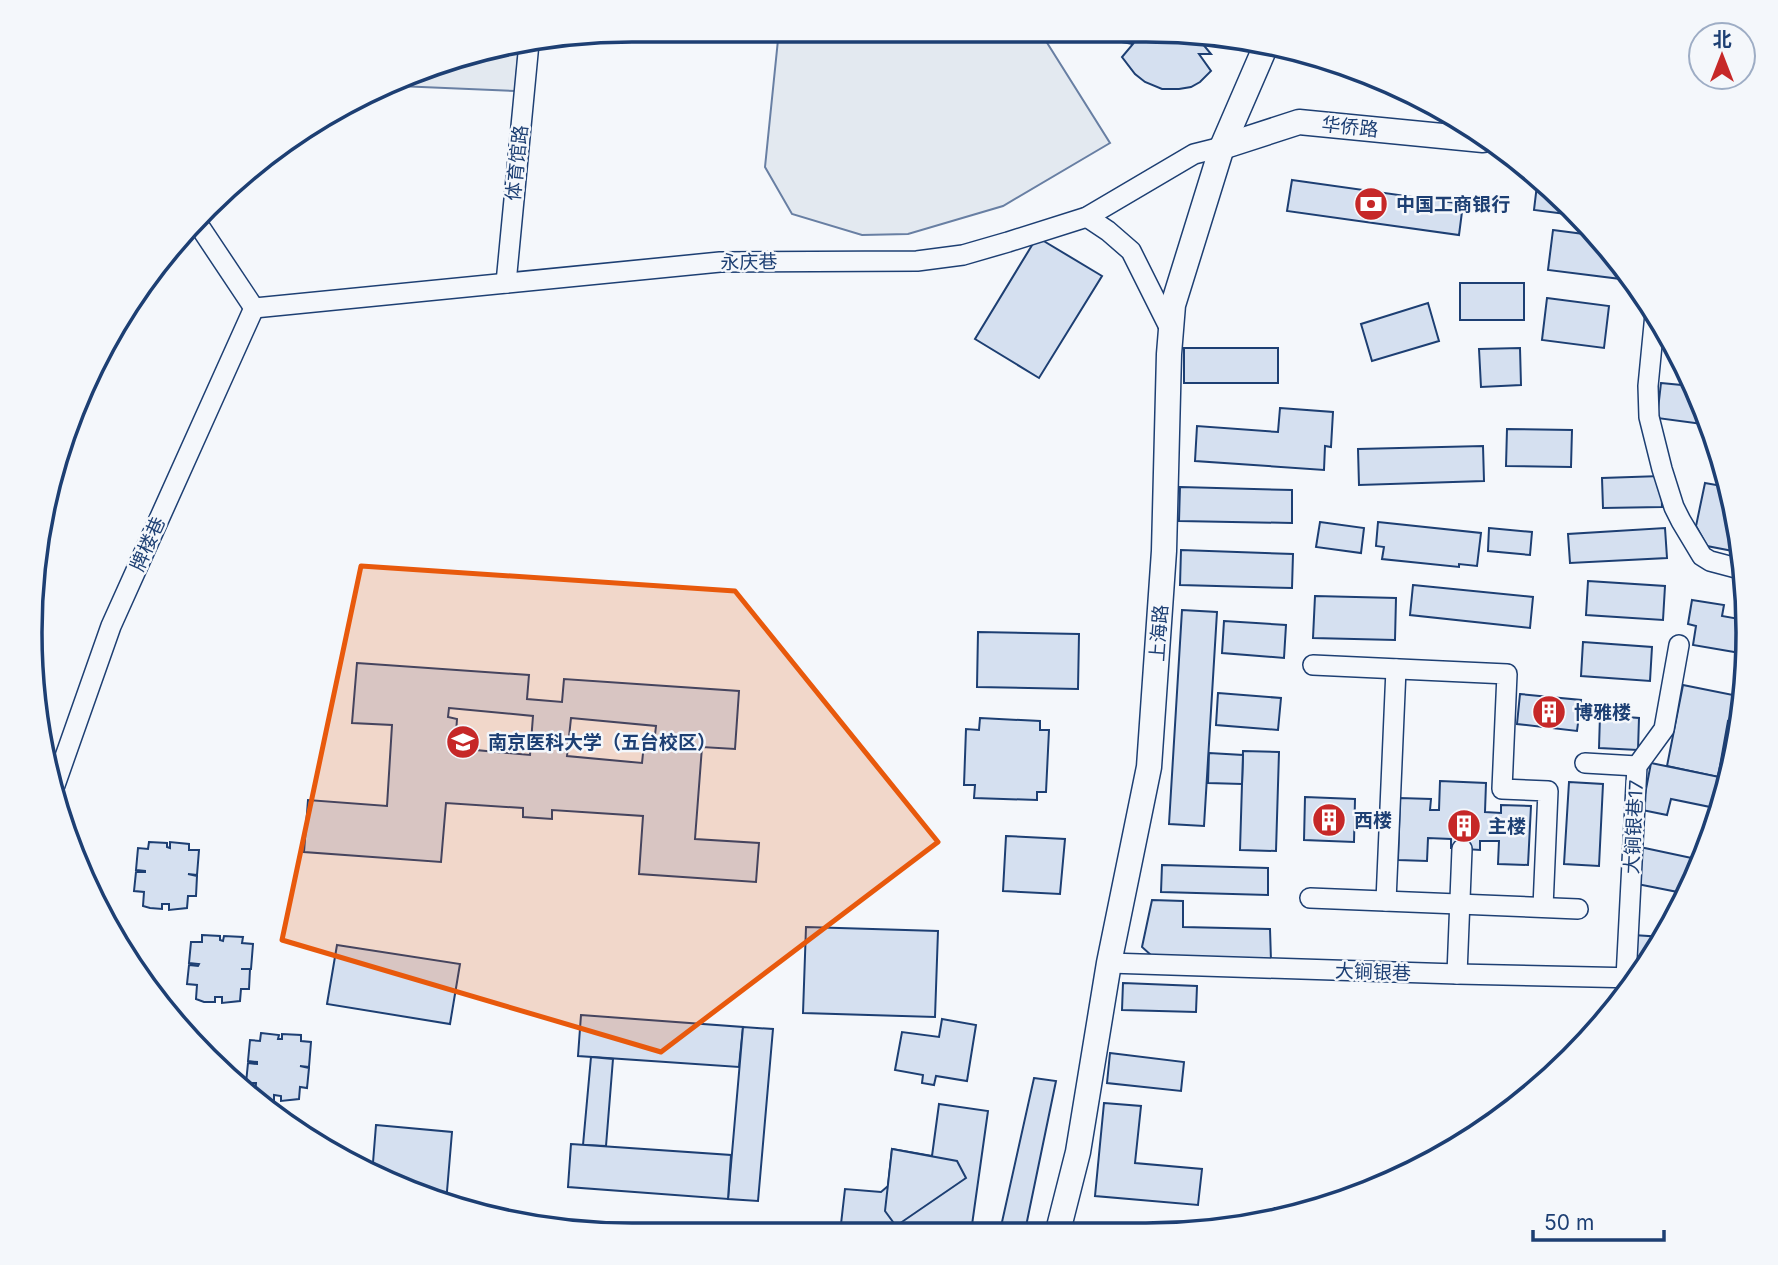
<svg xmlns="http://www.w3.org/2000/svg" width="1778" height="1265" font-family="Inter,'Noto Sans SC',sans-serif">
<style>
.green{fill:#e3e9f0;stroke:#687fa3;stroke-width:2}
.building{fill:#d5e0f0;stroke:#1d3f73;stroke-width:2;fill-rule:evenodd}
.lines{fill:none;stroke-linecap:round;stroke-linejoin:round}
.minor-casing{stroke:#1d3f73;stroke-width:22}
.major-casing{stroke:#1d3f73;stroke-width:27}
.minor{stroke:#f4f7fb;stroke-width:19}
.major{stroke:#f4f7fb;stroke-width:24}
.marked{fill:#e8590c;fill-opacity:0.2;stroke:#e8590c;stroke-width:5;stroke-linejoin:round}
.labels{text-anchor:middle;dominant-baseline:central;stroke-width:5;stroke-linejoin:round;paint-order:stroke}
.street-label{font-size:19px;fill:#1d3f73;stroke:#f4f7fb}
.poi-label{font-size:19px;font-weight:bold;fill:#1d3f73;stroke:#f4f7fb;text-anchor:start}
.rim{fill:none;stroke:#1d3f73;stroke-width:3.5}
</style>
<rect width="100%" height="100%" fill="#f4f7fb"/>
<g class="green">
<polygon points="779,30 1039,30 1110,143 1003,206 908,234 862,235 792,214 765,167"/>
<polygon points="519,45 515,91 398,86 476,50"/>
</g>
<g class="building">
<polygon points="1124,30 1146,30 1196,35 1197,37 1211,54 1199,54 1211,71 1200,82 1191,87 1179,89 1162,89 1145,82 1135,74 1122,57 1133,44 1116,41"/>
<polygon points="1292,180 1463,204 1459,235 1287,211"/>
<polygon points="1537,185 1574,215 1534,210"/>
<polygon points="1553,230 1599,236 1629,278 1629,280 1548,270"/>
<polygon points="1037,237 1102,276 1039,378 975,339"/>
<rect x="1460" y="283" width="64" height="37"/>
<polygon points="1547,298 1609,306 1604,348 1542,340"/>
<polygon points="1428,303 1439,341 1372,361 1361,324"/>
<polygon points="1659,319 1668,331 1675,347 1656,345"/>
<rect x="1184" y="348" width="94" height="35"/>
<polygon points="1520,348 1521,385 1481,387 1479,349"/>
<polygon points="1661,383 1692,386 1710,425 1657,418"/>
<polygon points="1280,408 1333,412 1331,447 1325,446 1324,470 1195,461 1197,426 1278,432"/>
<polygon points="1507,429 1572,430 1571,467 1506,466"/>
<polygon points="1483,446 1484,481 1359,485 1358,449"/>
<polygon points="1661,476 1662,507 1603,508 1602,478"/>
<polygon points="1705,483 1728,487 1743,553 1707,546 1696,526"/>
<polygon points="1180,487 1292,490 1292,523 1179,521"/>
<polygon points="1320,522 1364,528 1361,553 1316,547"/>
<polygon points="1378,522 1481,533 1477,566 1459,564 1459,567 1382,559 1384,547 1376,546"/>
<polygon points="1489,528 1532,532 1530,555 1488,551"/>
<polygon points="1665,528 1667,558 1570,563 1568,534"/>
<polygon points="1181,550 1293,554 1292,588 1180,585"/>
<polygon points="1588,581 1665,586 1663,620 1586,615"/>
<polygon points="1413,585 1533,597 1530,628 1410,615"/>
<polygon points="1315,596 1396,598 1395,640 1313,638"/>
<polygon points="1692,600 1724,605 1722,616 1745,620 1746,654 1693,645 1696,626 1688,624"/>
<polygon points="1182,610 1217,612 1204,826 1169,824"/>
<polygon points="1224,621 1286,625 1284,658 1222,653"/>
<polygon points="978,632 1079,634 1078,689 977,687"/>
<polygon points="1583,642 1652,647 1650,681 1581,676"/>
<path d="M357 663 529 675 527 699 562 702 564 679 739 691 735 749 702 747 695 839 759 843 756 882 639 874 643 816 552 810V819L523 817V808L446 803 441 862 304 852 308 800 387 806 392 725 352 723ZM449 708 533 716 530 755 455 748 457 719 448 717ZM571 718 656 726 655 735 645 734 642 763 567 756Z"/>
<polygon points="1683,685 1743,697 1738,723 1728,721 1718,777 1667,766"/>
<polygon points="1218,693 1281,698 1278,730 1216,725"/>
<polygon points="1520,694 1581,700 1577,731 1517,724"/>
<polygon points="1600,715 1639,718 1638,750 1599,748"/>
<polygon points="980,718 1040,721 1040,730 1049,730 1046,792 1037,792 1037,800 974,798 975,785 964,785 966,729 979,730"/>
<polygon points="1243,751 1279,752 1276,851 1240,850"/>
<polygon points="1209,753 1243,755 1242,784 1208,783"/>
<polygon points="1651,763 1729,779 1728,789 1720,809 1671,799 1667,815 1642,810"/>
<polygon points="1440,781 1486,783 1485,812 1501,813 1501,805 1531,806 1528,865 1498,864 1499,841 1480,841 1480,850 1451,848 1451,839 1428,838 1427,861 1398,860 1400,798 1431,799 1430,810 1439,810"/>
<polygon points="1569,782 1603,784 1599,866 1564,864"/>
<polygon points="1305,797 1355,799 1354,842 1304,840"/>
<polygon points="1006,836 1065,839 1060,894 1003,891"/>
<polygon points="149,842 167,843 167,847 170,848 170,842 189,844 189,850 199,850 197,875 188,874 197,876 196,896 188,896 187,908 169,910 169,904 162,904 162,909 150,908 143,906 144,892 134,891 136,872 145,872 145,871 136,870 138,848 148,849"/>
<polygon points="1640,847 1701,860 1688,894 1632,883"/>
<polygon points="1162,865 1268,868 1268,895 1161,892"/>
<polygon points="1152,900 1183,901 1183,927 1270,929 1271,961 1152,956 1142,947"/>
<polygon points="806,927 938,931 935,1017 803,1013"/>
<polygon points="202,935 220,936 220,940 223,941 224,936 243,937 242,943 253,944 251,969 241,969 250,969 249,989 241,989 240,1001 222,1003 222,997 215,997 215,1002 204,1002 196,999 197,985 187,984 189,965 198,966 199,964 189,963 191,942 202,942"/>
<polygon points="1633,935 1663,937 1641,972 1631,972"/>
<polygon points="337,945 460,964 450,1024 327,1004"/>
<polygon points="1123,983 1197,986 1196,1012 1122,1010"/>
<polygon points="581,1015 743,1027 739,1067 578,1056"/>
<polygon points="942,1019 976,1025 967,1081 936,1076 934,1085 922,1083 923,1075 895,1070 902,1032 939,1037"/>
<polygon points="743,1027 773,1029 758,1201 728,1199"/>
<polygon points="178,1029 187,1029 187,1035 197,1036 196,1046"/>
<polygon points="261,1033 279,1035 278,1039 282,1039 282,1034 301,1035 301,1041 311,1042 309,1067 300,1066 309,1068 307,1088 300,1087 299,1099 281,1101 281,1096 274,1095 274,1100 262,1100 255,1097 256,1083 246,1083 248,1063 257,1064 257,1062 248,1061 250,1040 260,1041"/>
<polygon points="1110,1053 1184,1062 1181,1091 1107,1083"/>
<polygon points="591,1057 613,1059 606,1146 583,1145"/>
<polygon points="1034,1078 1056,1081 1025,1231 1000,1231"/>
<polygon points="1104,1103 1141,1106 1135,1163 1202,1169 1198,1205 1095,1196"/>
<polygon points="939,1104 988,1111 971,1232 870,1232 865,1226 841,1224 845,1189 881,1192 888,1186 892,1149 932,1156"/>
<polygon points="376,1125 452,1132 446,1203 372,1175"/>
<polygon points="571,1144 731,1155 728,1199 568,1187"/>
<polygon points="892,1149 957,1161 966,1178 896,1226 885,1211"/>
<polygon points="1275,1208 1301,1209 1261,1220"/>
<polygon points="1275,1208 1301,1209 1261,1220"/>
<polygon points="560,1229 630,1234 593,1234"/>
</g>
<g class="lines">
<g class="minor-casing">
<g id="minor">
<polyline points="1087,217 1108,231 1131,251 1171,331"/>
<polyline points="196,221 254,308"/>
<polyline points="506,283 529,43"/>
<polyline points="254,308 720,262 917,261 963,255 1008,242 1087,217 1194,154 1222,147"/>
<polyline points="1655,314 1648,386 1649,417 1662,469 1674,507 1681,521 1702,556 1710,561 1744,570"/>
<polyline points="1313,665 1507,674 1502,789 1548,791 1543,907"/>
<polyline points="1585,763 1637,766"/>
<polyline points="55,785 111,626 254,308"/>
<polyline points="1310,898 1578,909"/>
<polyline points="1386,901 1396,669"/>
<polyline points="1109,963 1457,974 1637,978"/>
<polyline points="1457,974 1462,849"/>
<polyline points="1626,978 1637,766 1664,729 1679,645"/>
</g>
</g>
<g class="major-casing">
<g id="major">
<polyline points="1222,147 1299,122 1483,140"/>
<polyline points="1058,1231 1078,1152 1109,963 1149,767 1164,551 1169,354 1173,305 1222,147 1267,43"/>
</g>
</g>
<use href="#minor" class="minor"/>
<use href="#major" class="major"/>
</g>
<path class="marked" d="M361 566 735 591 938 842 661 1052 282 940Z"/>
<defs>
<g id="bank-disc" transform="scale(1.75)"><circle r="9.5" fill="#c62828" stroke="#f4f7fb"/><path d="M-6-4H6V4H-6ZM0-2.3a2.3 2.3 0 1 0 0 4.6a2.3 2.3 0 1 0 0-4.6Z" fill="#fff"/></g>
<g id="building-disc" transform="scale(1.75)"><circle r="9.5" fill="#c62828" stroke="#f4f7fb"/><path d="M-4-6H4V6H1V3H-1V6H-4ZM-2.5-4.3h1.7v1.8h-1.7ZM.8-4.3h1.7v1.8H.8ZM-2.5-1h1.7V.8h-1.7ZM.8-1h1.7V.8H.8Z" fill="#fff"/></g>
<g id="university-disc" transform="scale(1.75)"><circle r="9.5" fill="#c62828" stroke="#f4f7fb"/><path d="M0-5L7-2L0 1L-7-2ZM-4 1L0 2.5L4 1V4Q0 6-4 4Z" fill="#fff"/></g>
</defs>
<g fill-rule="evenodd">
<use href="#bank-disc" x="1371" y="204"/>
<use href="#building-disc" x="1549" y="712"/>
<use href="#university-disc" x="463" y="742"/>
<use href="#building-disc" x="1329" y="820"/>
<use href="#building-disc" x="1464" y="826"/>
</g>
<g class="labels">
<g class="street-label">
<text transform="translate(1350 127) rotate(6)">华侨路</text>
<text transform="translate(517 163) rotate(-84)">体育馆路</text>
<text transform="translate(749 262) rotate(-1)">永庆巷</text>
<text transform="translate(148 544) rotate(-66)">牌楼巷</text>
<text transform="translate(1159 633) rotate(-86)">上海路</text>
<text transform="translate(1634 827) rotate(-87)">大锏银巷17</text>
<text transform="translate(1373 972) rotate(2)">大锏银巷</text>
</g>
<g class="poi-label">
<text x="1396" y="204">中国工商银行</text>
<text x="1574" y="712">博雅楼</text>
<text x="488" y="742">南京医科大学（五台校区）</text>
<text x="1354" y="820">西楼</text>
<text x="1488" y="826">主楼</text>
</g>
</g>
<path d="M0 0H1778V1265H0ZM632 42H1146A590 590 0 0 1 1736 632V633A590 590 0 0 1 1146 1223H632A590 590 0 0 1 42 633V632A590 590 0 0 1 632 42Z" fill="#f4f7fb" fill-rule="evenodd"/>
<path class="rim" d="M632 42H1146A590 590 0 0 1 1736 632V633A590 590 0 0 1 1146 1223H632A590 590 0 0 1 42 633V632A590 590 0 0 1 632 42Z"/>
<g transform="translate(1722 56)"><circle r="33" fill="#f4f7fb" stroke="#9eadc5" stroke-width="2"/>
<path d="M0-5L12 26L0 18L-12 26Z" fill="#c62828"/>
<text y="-10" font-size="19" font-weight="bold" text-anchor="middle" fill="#1d3f73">北</text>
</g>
<path d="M1533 1230v10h131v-10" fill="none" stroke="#1d3f73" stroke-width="3.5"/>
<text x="1544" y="1230" font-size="21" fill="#1d3f73" stroke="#f4f7fb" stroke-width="5" paint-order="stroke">50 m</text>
</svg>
